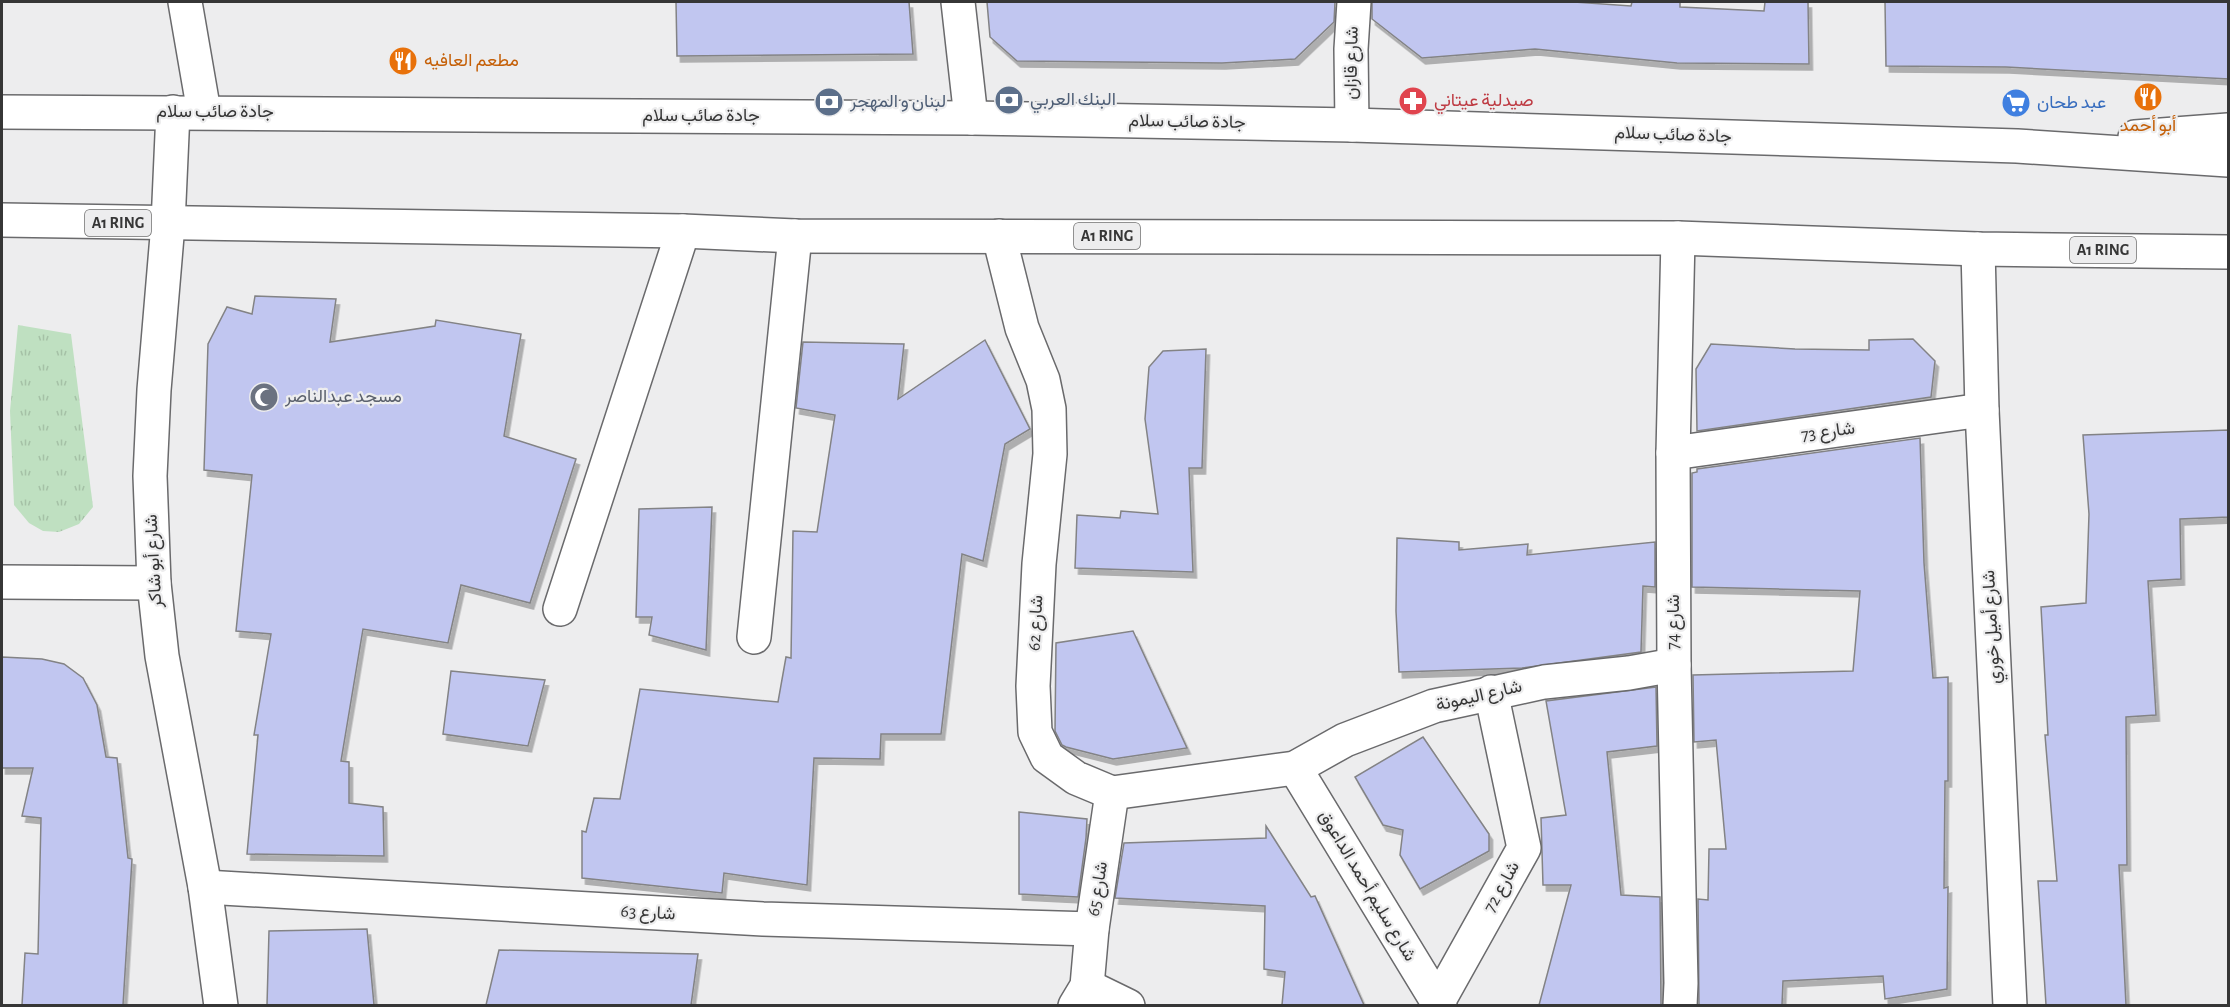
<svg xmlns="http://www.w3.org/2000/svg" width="2230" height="1007" font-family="'Alegreya Sans',Vazirmatn,sans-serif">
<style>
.park{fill:url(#park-tufts)}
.building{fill:#c1c6f0;stroke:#838385;stroke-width:1.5;filter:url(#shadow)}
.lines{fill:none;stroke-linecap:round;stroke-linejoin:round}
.street-casing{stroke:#6a6a6c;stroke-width:36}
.secondary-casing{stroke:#6a6a6c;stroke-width:36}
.highway-casing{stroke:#6a6a6c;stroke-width:36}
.street{stroke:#fff;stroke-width:33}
.secondary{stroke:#fff;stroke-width:33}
.highway{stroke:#fff;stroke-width:33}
.labels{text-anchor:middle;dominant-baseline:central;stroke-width:4.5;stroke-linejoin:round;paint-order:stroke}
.shield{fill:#ededee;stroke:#6d6d6d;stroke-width:1.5}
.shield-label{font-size:16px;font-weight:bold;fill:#363636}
.food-label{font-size:18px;fill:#c56008;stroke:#ededee;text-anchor:start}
.street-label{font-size:18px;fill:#363636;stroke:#ededee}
.service-label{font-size:18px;fill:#4e5e75;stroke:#ededee;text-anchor:start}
.health-label{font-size:18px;fill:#be3a42;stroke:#ededee;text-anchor:start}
.shop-label{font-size:18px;fill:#366cbe;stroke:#ededee;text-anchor:start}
.worship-label{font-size:18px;fill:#5b616d;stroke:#ededee;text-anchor:start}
</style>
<defs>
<pattern id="park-tufts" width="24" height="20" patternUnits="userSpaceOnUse" patternTransform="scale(1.5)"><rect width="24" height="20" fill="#bfe0c1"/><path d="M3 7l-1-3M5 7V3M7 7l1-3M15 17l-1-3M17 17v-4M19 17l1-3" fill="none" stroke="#a5c1a6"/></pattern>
<filter id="shadow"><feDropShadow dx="3.5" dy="6" stdDeviation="0" flood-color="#0004"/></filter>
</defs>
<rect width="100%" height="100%" fill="#ededee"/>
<polygon class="park" points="18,325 71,334 93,507 79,524 59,532 43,531 29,523 14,505 10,411"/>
<g class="building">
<polygon points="676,2 909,2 913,54 677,56"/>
<polygon points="987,2 1335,2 1334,22 1295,59 1222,63 1017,61 990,37"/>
<polygon points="1372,2 1574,2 1631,6 1632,2 1680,2 1680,7 1764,11 1765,2 1808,2 1809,64 1677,63 1535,49 1422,58 1372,19"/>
<polygon points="1885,2 2229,2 2229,79 2006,67 1886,66"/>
<polygon points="255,296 336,299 330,342 435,326 436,320 521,334 504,436 576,459 530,603 461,585 448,643 363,629 341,761 349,762 349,803 383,807 384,856 247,854 258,735 254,735 271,634 236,631 252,475 204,470 208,344 227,307 252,314"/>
<polygon points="1913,339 1935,361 1931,397 1697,431 1696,369 1711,344 1795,349 1869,350 1869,340"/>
<polygon points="985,340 1030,429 1005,444 983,561 962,554 941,734 881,734 880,759 814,758 807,885 724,873 722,893 582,878 582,831 586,832 594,798 620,799 640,689 778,702 786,657 791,658 793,531 817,532 835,415 796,408 803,342 904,344 898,399"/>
<polygon points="1206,349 1202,468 1189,468 1193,572 1075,568 1077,515 1120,518 1121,511 1158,514 1145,419 1149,367 1163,351"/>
<polygon points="2229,430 2229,517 2180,519 2181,579 2148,581 2156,715 2126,717 2127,865 2119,865 2126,1005 2046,1005 2038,881 2057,881 2045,735 2048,735 2041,607 2086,603 2089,514 2083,435"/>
<polygon points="1920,438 1924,563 1933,678 1948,677 1948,781 1945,781 1944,888 1948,887 1947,989 1885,999 1883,976 1783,981 1782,1005 1699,1005 1698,899 1708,900 1709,849 1726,849 1716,740 1694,742 1693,675 1853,671 1860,591 1692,587 1692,473 1697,472 1697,469"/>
<polygon points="712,507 706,650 649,635 652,617 636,617 639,509"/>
<polygon points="1397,538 1459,542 1459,550 1528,544 1527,555 1655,542 1655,587 1643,586 1641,652 1522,668 1399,672 1396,611"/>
<polygon points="1133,631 1187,748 1113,759 1066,747 1062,745 1055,731 1056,643"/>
<polygon points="2,657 42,659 64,664 83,678 97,705 106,757 117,758 128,858 132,859 123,1005 22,1005 25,953 38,954 41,818 22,816 33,768 2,768"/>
<polygon points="451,671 545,680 528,746 443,734"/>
<polygon points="1656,687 1657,746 1607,752 1621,895 1660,897 1661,1005 1539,1005 1571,885 1543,885 1541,818 1566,815 1546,701"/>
<polygon points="1423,737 1489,834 1489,851 1420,889 1400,855 1403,830 1383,825 1355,777"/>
<polygon points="1019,812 1087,819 1086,838 1078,897 1019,894"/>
<polygon points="1266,826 1311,897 1315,896 1364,1005 1282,1005 1285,972 1264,969 1265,906 1115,898 1124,843 1266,838"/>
<polygon points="367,929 374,1005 267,1005 269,931"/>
<polygon points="499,950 698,954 691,1005 486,1005"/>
</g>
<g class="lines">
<g class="street-casing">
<g id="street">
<polyline points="185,2 204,112"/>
<polyline points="958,2 971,118"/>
<polyline points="1352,125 1351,49 1354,2"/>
<polyline points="999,236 1022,328 1043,380 1049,409 1050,454 1039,564 1033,686 1035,732 1047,757 1076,778 1112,793 1295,768 1345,740 1434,706 1544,682 1629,673 1674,665"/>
<polyline points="1678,238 1673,453 1674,665 1681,983 1680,1006"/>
<polyline points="1978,249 1982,410 2010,1006"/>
<polyline points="1673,453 1982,410"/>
<polyline points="560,609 683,231"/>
<polyline points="754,637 795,236"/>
<polyline points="1295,768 1440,1006"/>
<polyline points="205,887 763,919 1092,929"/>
<polyline points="1087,986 1128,1006"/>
<polyline points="1438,1002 1524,848 1491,692"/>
<polyline points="1075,1006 1087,986 1092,929 1112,793"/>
</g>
</g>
<g class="secondary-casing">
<g id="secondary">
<polyline points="173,112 168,224 154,390 150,476 154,583 162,656 205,887 221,1006"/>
<polyline points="2,582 154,583"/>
</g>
</g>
<g class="highway-casing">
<g id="highway">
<polyline points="2,112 971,118 1352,125 2017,146 2228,160"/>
<polyline points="2135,137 2228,130"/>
<polyline points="2,220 683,231 795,236 1678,238 1978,249 2228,252"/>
</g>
</g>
<use href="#street" class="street"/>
<use href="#secondary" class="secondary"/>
<use href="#highway" class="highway"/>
</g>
<defs>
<g id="restaurant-disc" transform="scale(1.5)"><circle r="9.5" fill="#e8710a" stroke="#ededee"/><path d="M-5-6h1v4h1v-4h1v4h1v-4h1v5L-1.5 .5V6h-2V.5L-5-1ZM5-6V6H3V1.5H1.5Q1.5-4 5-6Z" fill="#fff"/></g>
<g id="bank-disc" transform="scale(1.5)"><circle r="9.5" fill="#5c6f8a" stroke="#ededee"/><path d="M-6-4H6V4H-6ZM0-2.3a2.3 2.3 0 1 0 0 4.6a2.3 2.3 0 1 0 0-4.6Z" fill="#fff"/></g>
<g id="pharmacy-disc" transform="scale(1.5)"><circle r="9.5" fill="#e0444e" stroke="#ededee"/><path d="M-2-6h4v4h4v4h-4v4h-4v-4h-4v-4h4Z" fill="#fff"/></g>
<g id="supermarket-disc" transform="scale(1.5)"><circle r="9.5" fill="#3f7fe0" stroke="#ededee"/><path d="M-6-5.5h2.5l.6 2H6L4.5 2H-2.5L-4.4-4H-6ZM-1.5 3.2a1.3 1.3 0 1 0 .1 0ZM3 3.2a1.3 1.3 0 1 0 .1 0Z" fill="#fff"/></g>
<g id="mosque-disc" transform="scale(1.5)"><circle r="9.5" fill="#6b7280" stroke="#ededee"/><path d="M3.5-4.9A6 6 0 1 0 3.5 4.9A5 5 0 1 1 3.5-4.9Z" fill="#fff"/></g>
</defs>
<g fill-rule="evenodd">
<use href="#restaurant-disc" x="403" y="61"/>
<use href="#restaurant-disc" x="2148" y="97"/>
<use href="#bank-disc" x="1009" y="100"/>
<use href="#pharmacy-disc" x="1413" y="101"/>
<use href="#bank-disc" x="829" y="102"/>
<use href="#supermarket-disc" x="2016" y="103"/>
<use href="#mosque-disc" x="264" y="397"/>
</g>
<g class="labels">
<g class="shield">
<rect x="85" y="210" width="66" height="26" rx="4.5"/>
<rect x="1074" y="223" width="66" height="26" rx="4.5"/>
<rect x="2070" y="237" width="66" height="26" rx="4.5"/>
</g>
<g class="shield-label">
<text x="118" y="223">A1 RING</text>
<text x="1107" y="236">A1 RING</text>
<text x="2103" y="250">A1 RING</text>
</g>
<g class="food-label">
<text x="424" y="61">مطعم العافيه</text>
<text x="2148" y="126" text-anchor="middle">أبو أحمد</text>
</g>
<g class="street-label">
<text transform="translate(1352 63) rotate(-89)">شارع قازان</text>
<text x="215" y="112">جادة صائب سلام</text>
<text x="701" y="116">جادة صائب سلام</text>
<text transform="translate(1187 122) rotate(1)">جادة صائب سلام</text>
<text transform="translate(1673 135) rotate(2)">جادة صائب سلام</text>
<text transform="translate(1828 432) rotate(-8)">شارع 73</text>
<text transform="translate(154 561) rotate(-93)">شارع أبو شاكر</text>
<text transform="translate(1674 622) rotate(-90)">شارع 74</text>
<text transform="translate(1036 623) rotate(-87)">شارع 62</text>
<text transform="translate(1992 627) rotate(-93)">شارع أميل خوري</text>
<text transform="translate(1479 696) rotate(-13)">شارع اليمونة</text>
<text transform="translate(1367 886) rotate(59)">شارع سليم أحمد الداعوق</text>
<text transform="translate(1502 887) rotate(-61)">شارع 72</text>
<text transform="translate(1098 889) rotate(-81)">شارع 65</text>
<text transform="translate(648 913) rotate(3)">شارع 63</text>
</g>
<g class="service-label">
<text x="1030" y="100">البنك العربي</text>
<text x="850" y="102">لبنان و المهجر</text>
</g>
<g class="health-label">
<text x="1434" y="101">صيدلية عيتاني</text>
</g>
<g class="shop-label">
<text x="2037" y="103">عبد طحان</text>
</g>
<g class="worship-label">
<text x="285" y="397">مسجد عبدالناصر</text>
</g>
</g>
<rect width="2230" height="1007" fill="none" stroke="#363636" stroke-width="6"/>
</svg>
